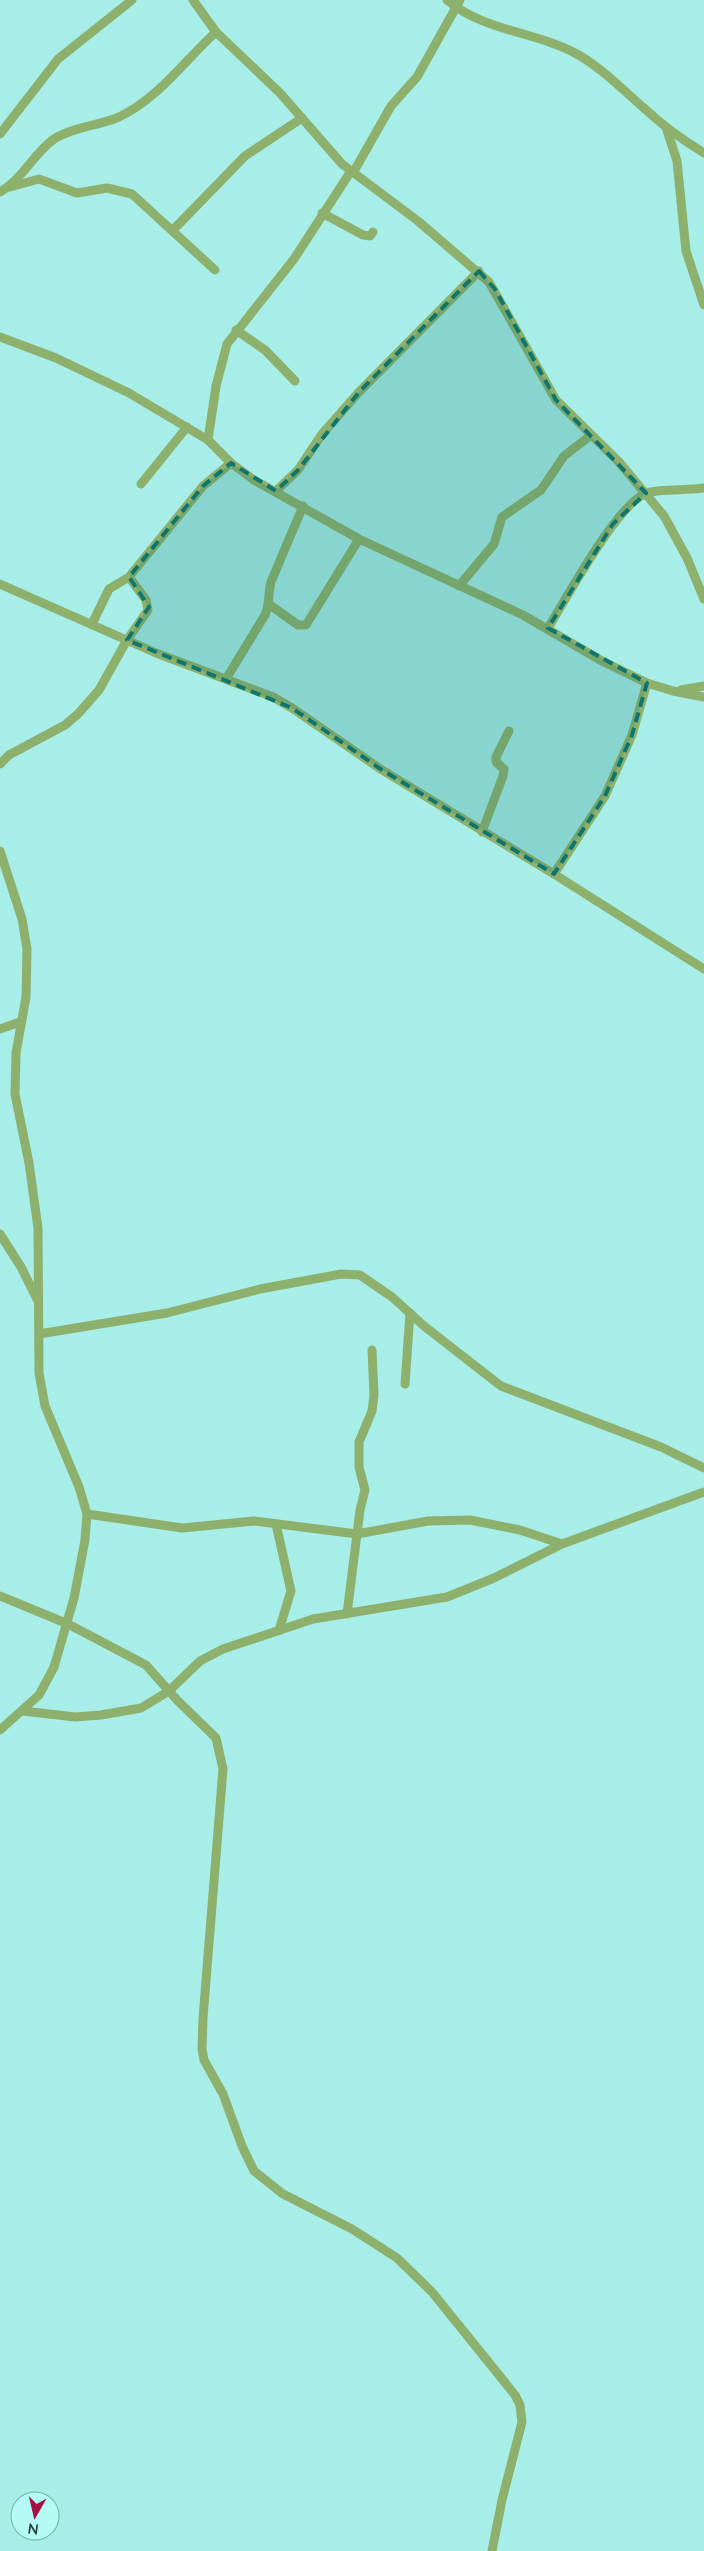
<svg xmlns="http://www.w3.org/2000/svg" width="704" height="2551" font-family="Lato,sans-serif">
<style>
.lines{fill:none;stroke-linecap:round;stroke-linejoin:round}
.street{stroke:#8db16c;stroke-width:9}
.marked{fill:#0f766e;fill-opacity:0.2;stroke:#0f766e;stroke-width:4;stroke-dasharray:10 6;stroke-linejoin:round}
</style>
<rect width="100%" height="100%" fill="#a7ede8"/>
<g class="lines">
<g class="street">
<polyline points="193,0 216,32 280,93 342,164 418,221 489,282 556,400 619,462 664,516 687,558 704,599"/>
<path d="M447 0C485 32 535 31 577 54 603 69 623 90 645 109 663 126 683 140 704 153"/>
<polyline points="666,127 677,161 686,251 704,305"/>
<polyline points="0,134 58,59 132,0"/>
<polyline points="353,173 391,106 417,77 460,0"/>
<polyline points="10,187 39,179 77,193 107,188 132,194 215,270"/>
<path d="M0 192C22 180 33 154 54 139 73 127 98 126 119 117 158 99 185 60 216 32"/>
<polyline points="322,213 363,235 370,236 373,232"/>
<polyline points="173,230 245,156 302,118"/>
<polyline points="236,330 265,350 295,381"/>
<polyline points="0,337 56,358 129,393 208,440 231,463 254,480 359,539 523,615 602,661 647,683 673,691 704,697"/>
<polyline points="208,440 216,386 227,344 294,259 351,171"/>
<polyline points="141,484 187,427"/>
<polyline points="276,491 298,470 322,434 359,392 479,271"/>
<polyline points="0,584 156,653 273,697 292,708 382,770 554,874 704,969"/>
<polyline points="459,586 494,544 502,517 541,490 564,456 591,435"/>
<polyline points="270,605 298,625 306,625 359,539"/>
<polyline points="92,624 109,589 129,577 203,486 231,463"/>
<path d="M548 628C565 601 618 502 647 493 660 488 688 491 704 488"/>
<path d="M226 679 265 615C270 604 268 593 271 582L303 506"/>
<polyline points="681,690 704,686"/>
<polyline points="0,764 9,755 65,725 78,714 99,690 127,640 148,610 146,600 129,577"/>
<polyline points="482,832 503,776 504,769 496,762 496,757 509,731"/>
<polyline points="0,851 22,919 27,949 26,997 16,1053 15,1094 29,1163 38,1228 39,1373 45,1406 79,1487 87,1514 85,1540 74,1598 54,1667 39,1695 0,1730"/>
<polyline points="554,874 605,796 632,735 647,683"/>
<polyline points="0,1029 20,1022"/>
<polyline points="0,1234 21,1267 38,1301"/>
<polyline points="39,1334 167,1313 260,1289 341,1274 360,1275 392,1297 424,1326 501,1386 661,1447 704,1468"/>
<polyline points="405,1384 410,1313"/>
<polyline points="87,1514 182,1528 254,1521 357,1534 428,1521 470,1520 520,1530 562,1544"/>
<polyline points="276,1524 291,1591 279,1630"/>
<polyline points="0,1596 68,1624 146,1665 177,1700 216,1738 223,1769 203,2018 202,2049 204,2060 223,2094 242,2146 254,2171 283,2194 352,2229 397,2258 432,2292 515,2395 520,2405 522,2422 502,2500 492,2551"/>
<polyline points="347,1614 360,1510 365,1490 359,1467 359,1442 372,1411 374,1395 372,1350"/>
<polyline points="23,1711 75,1717 101,1715 141,1708 169,1691 200,1661 223,1649 313,1619 447,1597 494,1578 562,1544 704,1492"/>
</g>
</g>
<path class="marked" d="M479 271 495 289 556 400 646 493 613 524 548 628 647 683 632 735 605 796 554 874 382 770 292 708 127 640 149 607 129 577 203 486 231 463 276 491 298 470 359 392Z"/>
<g transform="translate(35 2516) rotate(188)"><circle r="24" fill="#b4faf5" stroke="#7aafab"/>
<path d="M0-4L9 19L0 12L-9 19Z" fill="#a60f41"/>
<text y="-8" font-size="14" font-weight="bold" text-anchor="middle" fill="#223f3d">N</text>
</g>
</svg>
